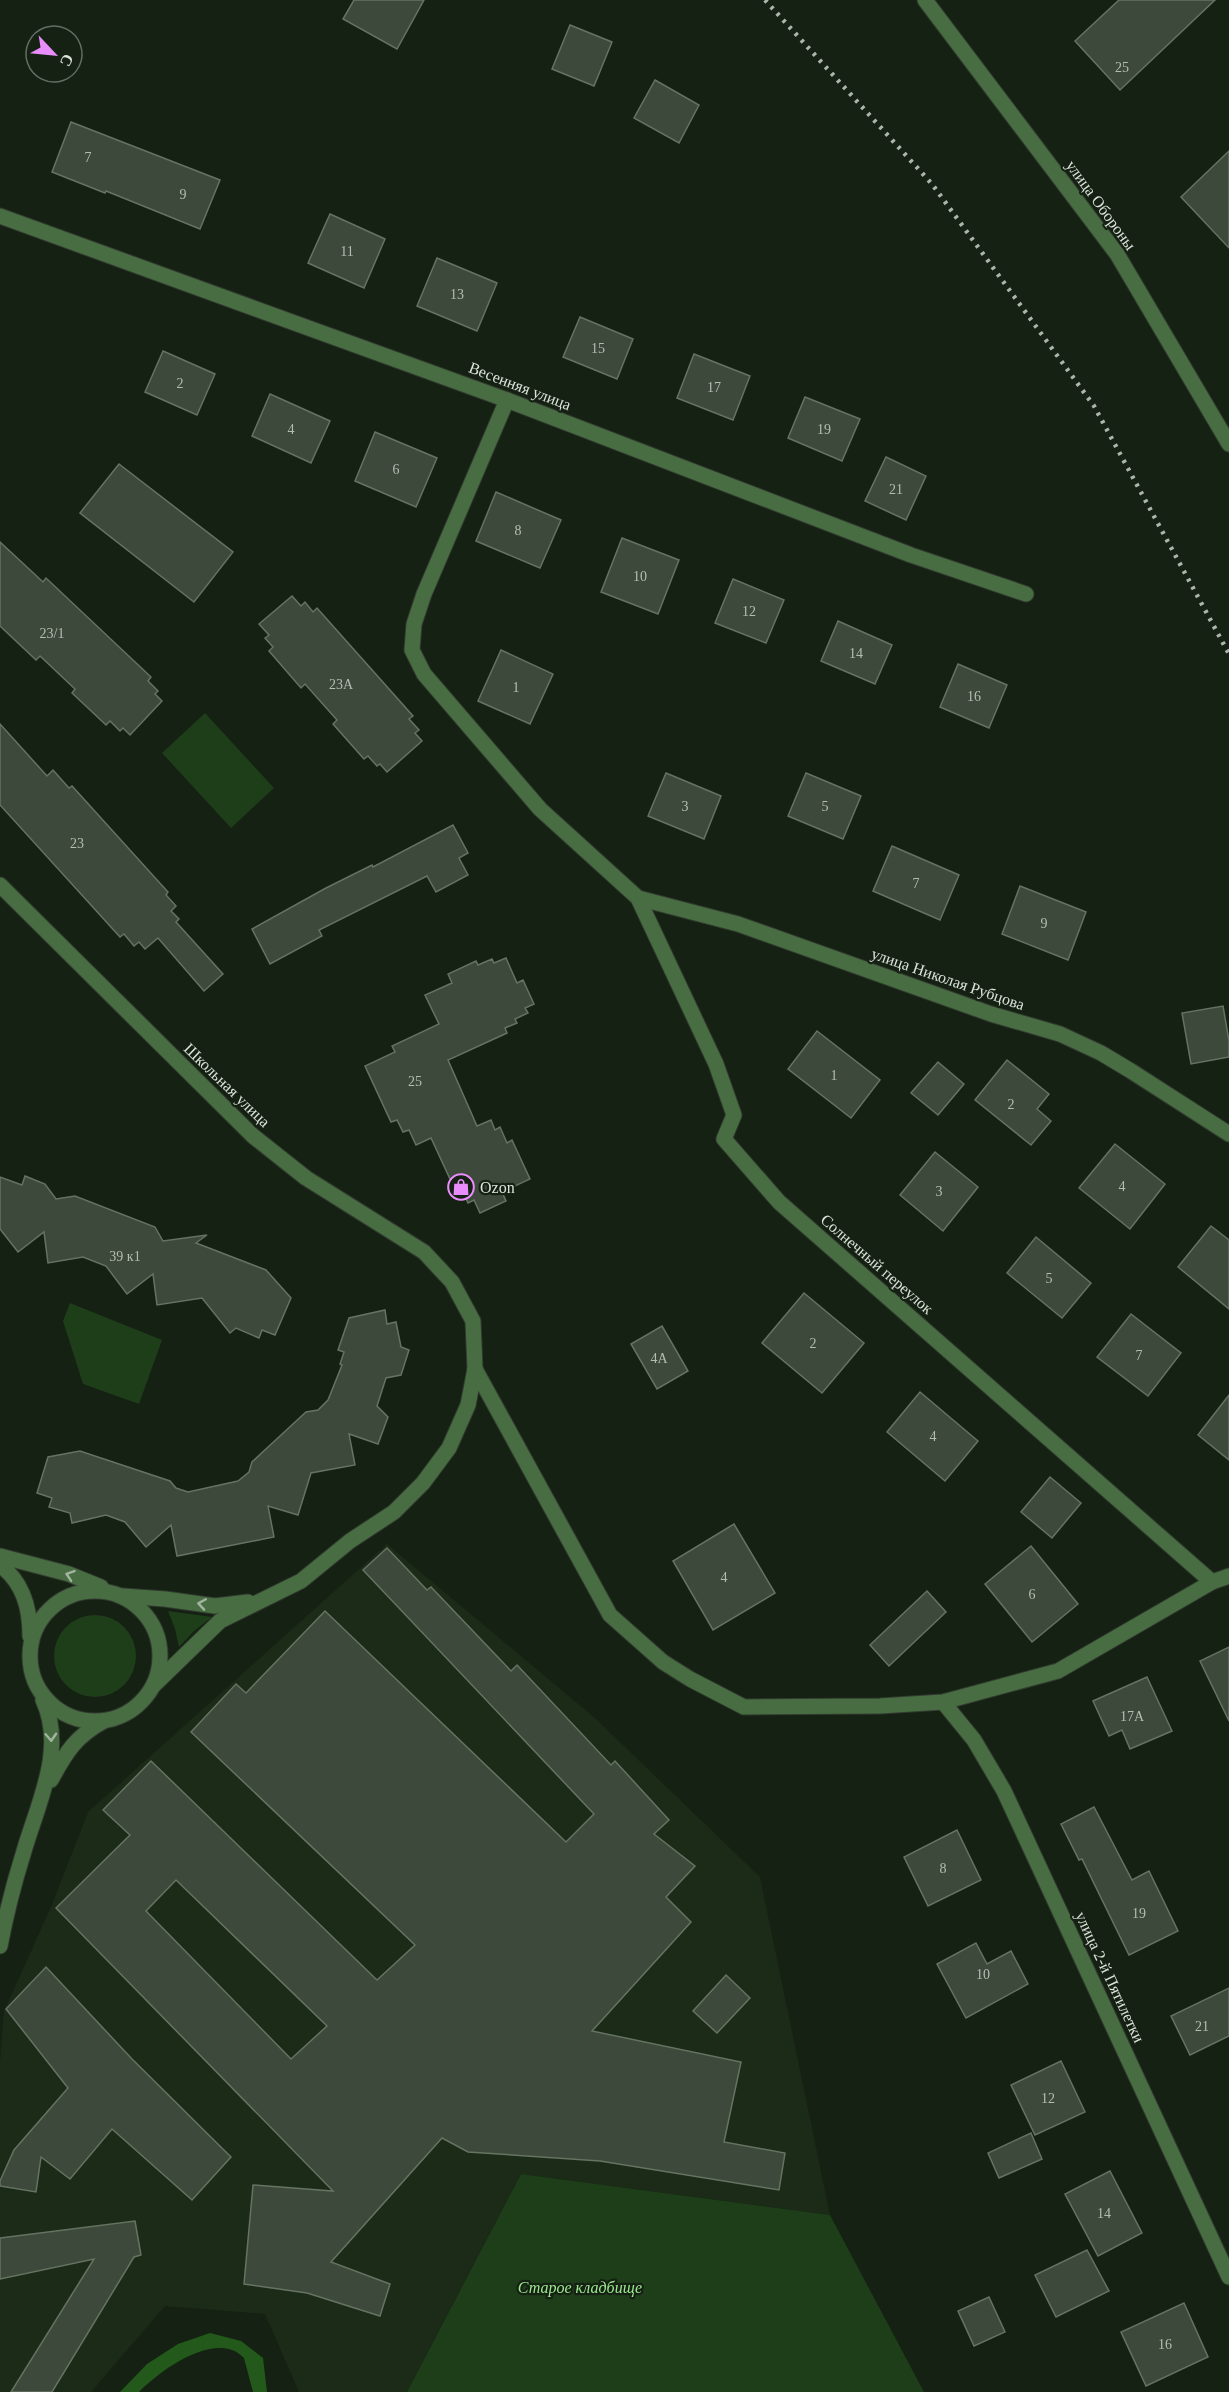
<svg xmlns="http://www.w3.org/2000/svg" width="1229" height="2392" font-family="'Times New Roman',serif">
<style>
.built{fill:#1b2b18}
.green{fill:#1e3d19}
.water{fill:#23591b}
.building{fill:#3d4a3b;stroke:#657362;stroke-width:1.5;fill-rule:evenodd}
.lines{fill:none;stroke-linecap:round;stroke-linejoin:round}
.minor-casing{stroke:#313c2f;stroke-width:17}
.minor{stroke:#496d43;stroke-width:15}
.rail{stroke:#adb6ac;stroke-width:4.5;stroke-dasharray:3 6;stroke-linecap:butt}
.oneway{stroke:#a1b49e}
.labels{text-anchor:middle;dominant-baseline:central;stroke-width:4.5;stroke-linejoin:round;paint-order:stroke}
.number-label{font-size:14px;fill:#b4bdb2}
.street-label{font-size:16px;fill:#dbe3da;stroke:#152113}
.poi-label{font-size:16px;fill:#dbe3da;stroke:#152113;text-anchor:start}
.park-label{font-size:16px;font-style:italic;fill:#9de990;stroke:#152113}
</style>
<rect width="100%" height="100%" fill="#152113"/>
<polygon class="built" points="387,1544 596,1719 760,1877 830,2215 521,2174 407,2392 299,2392 265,2314 165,2306 91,2392 0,2392 0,2062 4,2011 51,1907 88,1812"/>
<g class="green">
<polygon points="205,713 274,788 231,828 162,753"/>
<polygon points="70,1303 162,1340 139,1404 83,1384 63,1321"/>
<polygon points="168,1611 212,1617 194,1631 179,1647 175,1629"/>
<circle cx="95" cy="1656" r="41"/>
<polygon points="521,2174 830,2215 924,2392 407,2392"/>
</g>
<path class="water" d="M210 2333 241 2341 263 2358 267 2392H253L244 2358C241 2355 236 2351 232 2350 202 2340 159 2372 139 2392H120L147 2364 178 2344Z"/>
<g class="building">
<polygon points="354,0 424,0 397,49 343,19"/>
<polygon points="1119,0 1215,0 1120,90 1075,41"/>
<polygon points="570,25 612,42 594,86 552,69"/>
<polygon points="655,80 699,105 679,143 634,118"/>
<polygon points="71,122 220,180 200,229 106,191 105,193 52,172"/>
<polygon points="1229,151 1229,248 1181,197"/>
<polygon points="330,214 385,239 364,288 308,263"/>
<polygon points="437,258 497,283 477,331 417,306"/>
<polygon points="580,317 633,339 617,379 563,357"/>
<polygon points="163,351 215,374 197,415 145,392"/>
<polygon points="694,354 750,376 733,420 677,398"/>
<polygon points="270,394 330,421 311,463 252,436"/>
<polygon points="805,397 860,419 842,461 788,438"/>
<polygon points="375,432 437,458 416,507 355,481"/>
<polygon points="886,457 926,476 906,520 865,501"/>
<polygon points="119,464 233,552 194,602 80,513"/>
<polygon points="496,492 561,520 540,568 476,541"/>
<polygon points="622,538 679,560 658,614 601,592"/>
<polygon points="0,542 43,582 46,578 151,677 148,681 158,691 155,694 162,701 130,735 123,728 120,731 110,721 106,725 72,693 75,689 40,656 36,660 0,626"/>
<polygon points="733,579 784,600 766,643 715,623"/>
<polygon points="292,596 301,606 305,602 313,612 317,608 413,716 409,719 419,730 415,733 422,741 387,772 380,764 377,766 368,756 364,759 333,724 337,720 305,684 301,688 269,651 273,647 265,638 269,635 259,624"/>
<polygon points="838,621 892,645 875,684 821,661"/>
<polygon points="501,650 553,674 530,724 478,701"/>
<polygon points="958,664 1007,685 989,728 940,707"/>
<polygon points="0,724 47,776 53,770 69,788 72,786 168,892 166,895 176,906 171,911 179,919 176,922 223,974 204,991 158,938 145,949 139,942 134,946 124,934 120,937 0,805"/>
<polygon points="666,773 721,796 704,839 648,816"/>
<polygon points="806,773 861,796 843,839 788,816"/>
<polygon points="453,825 468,853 459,858 468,875 436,892 427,876 319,930 322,936 270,964 252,929 326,888 372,865 373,867"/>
<polygon points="892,846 959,875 940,920 873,891"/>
<polygon points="1020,886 1086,912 1068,960 1002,934"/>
<polygon points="506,958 517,983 523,980 534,1004 525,1008 528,1013 515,1019 517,1023 505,1028 507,1033 448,1060 477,1126 491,1120 495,1130 500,1127 507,1143 512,1140 530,1179 502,1192 506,1201 480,1213 474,1200 468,1203 463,1192 457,1194 431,1138 416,1145 409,1130 403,1132 397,1120 391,1122 365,1066 395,1052 392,1046 439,1024 425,995 452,983 448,974 476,961 478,965 492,959 494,963"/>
<polygon points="1223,1006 1229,1041 1229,1057 1191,1064 1182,1013"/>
<polygon points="817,1031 880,1080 851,1118 788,1069"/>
<polygon points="1007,1060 1049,1094 1037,1109 1051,1121 1031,1145 975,1100"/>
<polygon points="938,1062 964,1084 938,1115 911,1093"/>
<polygon points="1115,1144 1165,1184 1130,1229 1079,1188"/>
<polygon points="935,1152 978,1187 943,1231 900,1195"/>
<polygon points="25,1176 45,1184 56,1199 75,1196 155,1227 163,1241 207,1235 196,1243 266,1270 291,1298 275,1335 262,1330 259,1338 236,1328 230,1333 202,1298 157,1305 153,1274 127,1294 106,1266 83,1257 48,1263 44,1232 18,1252 0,1229 0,1177 22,1185"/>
<polygon points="1211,1226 1229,1240 1229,1309 1178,1267"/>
<polygon points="1036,1237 1091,1283 1062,1318 1007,1273"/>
<polygon points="804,1293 864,1343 822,1393 762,1343"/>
<polygon points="385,1310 387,1324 396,1322 401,1347 409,1350 401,1375 386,1378 377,1406 388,1417 378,1444 349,1434 355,1465 311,1473 298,1515 268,1506 274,1537 177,1556 171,1525 146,1547 125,1522 106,1515 72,1523 70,1513 49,1507 52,1498 37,1493 48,1457 80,1451 170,1481 176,1488 188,1492 238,1481 249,1472 252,1462 267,1448 306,1412 318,1410 328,1400 342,1365 340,1364 344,1352 338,1350 349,1318"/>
<polygon points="1131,1314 1181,1353 1148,1396 1097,1357"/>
<polygon points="662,1326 688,1371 657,1389 631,1344"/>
<polygon points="920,1392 978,1441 945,1481 887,1432"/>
<polygon points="1229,1395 1229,1460 1198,1435"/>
<polygon points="1050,1477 1081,1503 1052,1538 1021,1512"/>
<polygon points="734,1524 775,1593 713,1630 673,1561"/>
<polygon points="1031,1546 1078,1604 1032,1642 985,1584"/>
<path d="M387 1548 427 1590 431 1587 511 1671 517 1665 611 1765 615 1761 669 1820 654 1834 695 1866 666 1897 691 1922 592 2031 741 2062 724 2142 785 2153 779 2190 600 2161 468 2152 442 2138 331 2262 390 2284 380 2316 307 2293 244 2284 253 2185 333 2191 56 1908 130 1835 103 1810 151 1761 377 1980 415 1945 191 1732 236 1684 246 1693 325 1611 566 1842 594 1814 363 1570ZM176 1880 327 2026 291 2059 146 1911Z"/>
<polygon points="927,1591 946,1612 889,1666 870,1645"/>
<polygon points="1229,1647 1229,1721 1200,1661"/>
<polygon points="1147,1677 1172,1731 1130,1749 1122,1730 1109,1736 1093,1701"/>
<polygon points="1094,1807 1132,1880 1149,1871 1178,1931 1129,1955 1082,1859 1079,1860 1061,1824"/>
<polygon points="957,1830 981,1880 928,1906 904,1857"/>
<polygon points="976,1943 987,1964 1011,1951 1028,1984 966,2018 937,1964"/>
<polygon points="46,1967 132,2059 231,2157 192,2200 112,2129 70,2179 41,2157 36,2192 0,2186 0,2181 14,2150 68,2088 6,2009"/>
<polygon points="726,1975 750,1998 717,2033 693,2011"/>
<polygon points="1229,1988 1229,2036 1190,2055 1171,2016"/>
<polygon points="1061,2061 1085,2112 1035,2135 1011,2085"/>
<polygon points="1031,2133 1042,2159 999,2178 988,2153"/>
<polygon points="1110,2171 1142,2233 1098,2256 1065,2194"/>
<polygon points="135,2221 141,2255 134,2257 52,2392 11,2392 94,2259 0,2279 0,2238"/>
<polygon points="1087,2250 1109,2291 1056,2317 1035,2275"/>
<polygon points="989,2297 1005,2332 974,2346 958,2311"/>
<polygon points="1184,2303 1208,2357 1146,2386 1121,2332"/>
</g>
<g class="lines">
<g class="minor-casing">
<g id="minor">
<polyline points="925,0 1117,254 1229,444"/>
<polyline points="0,216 507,400 911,555 1026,594"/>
<polyline points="507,400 424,594 414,624 412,650 424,674 540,809 638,898 716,1064 734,1115 724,1139 779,1202 1212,1582"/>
<polyline points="0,885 253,1136 306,1178 424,1252 452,1282 473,1321 475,1369 468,1405 449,1448 423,1483 394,1512 350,1541 301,1581 220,1621 154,1685"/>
<polyline points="638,898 738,924 991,1014 1060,1034 1101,1053 1131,1071 1229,1134"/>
<polyline points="475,1369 610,1615 663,1662 690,1679 744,1707 880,1706 943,1702 1058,1671 1212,1582 1229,1576"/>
<polyline points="0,1556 69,1574 101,1587"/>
<path d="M0 1565C24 1583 30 1609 30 1636"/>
<circle cx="95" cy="1656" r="65"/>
<polyline points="123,1596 165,1599 215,1606 248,1602"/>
<polyline points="943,1702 974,1740 1004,1791 1229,2277"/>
<path d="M51 1780C66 1752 76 1736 104 1721"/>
<path d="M0 1946C6 1914 14 1883 24 1851 38 1803 66 1749 43 1700"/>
</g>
</g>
<use href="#minor" class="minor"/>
<polyline class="rail" points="765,0 932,184 1094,406 1229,654"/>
</g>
<defs><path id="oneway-chevron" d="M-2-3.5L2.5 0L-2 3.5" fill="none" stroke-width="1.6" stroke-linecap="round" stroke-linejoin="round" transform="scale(1.5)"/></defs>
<g class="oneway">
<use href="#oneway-chevron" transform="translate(70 1575) rotate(-161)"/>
<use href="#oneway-chevron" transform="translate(202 1604) rotate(-171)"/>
<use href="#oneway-chevron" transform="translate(51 1737) rotate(87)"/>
</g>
<defs>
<g id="shop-ring" transform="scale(1.35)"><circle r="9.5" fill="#152113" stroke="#ea8dfc" stroke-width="1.5"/><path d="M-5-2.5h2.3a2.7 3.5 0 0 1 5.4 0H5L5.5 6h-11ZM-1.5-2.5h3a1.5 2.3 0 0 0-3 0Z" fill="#ea8dfc"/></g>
</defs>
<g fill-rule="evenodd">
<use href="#shop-ring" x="461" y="1187"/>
</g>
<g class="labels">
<g class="number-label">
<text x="1122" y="67">25</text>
<text x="88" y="157">7</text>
<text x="183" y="194">9</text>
<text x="347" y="251">11</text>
<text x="457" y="294">13</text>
<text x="598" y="348">15</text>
<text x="180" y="383">2</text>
<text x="714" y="387">17</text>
<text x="291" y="429">4</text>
<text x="824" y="429">19</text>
<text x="396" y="469">6</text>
<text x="896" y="489">21</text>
<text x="518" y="530">8</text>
<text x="640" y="576">10</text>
<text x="749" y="611">12</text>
<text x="52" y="633">23/1</text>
<text x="856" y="653">14</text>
<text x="341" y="684">23А</text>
<text x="516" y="687">1</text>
<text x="974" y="696">16</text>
<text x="685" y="806">3</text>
<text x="825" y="806">5</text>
<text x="77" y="843">23</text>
<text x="916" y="883">7</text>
<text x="1044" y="923">9</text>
<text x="834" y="1075">1</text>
<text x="415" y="1081">25</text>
<text x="1011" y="1104">2</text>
<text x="1122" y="1186">4</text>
<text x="939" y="1191">3</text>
<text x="125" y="1256">39 к1</text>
<text x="1049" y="1278">5</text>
<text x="813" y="1343">2</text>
<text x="1139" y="1355">7</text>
<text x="659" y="1358">4А</text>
<text x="933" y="1436">4</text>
<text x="724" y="1577">4</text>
<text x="1032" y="1594">6</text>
<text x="1132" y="1716">17А</text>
<text x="943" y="1868">8</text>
<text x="1139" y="1913">19</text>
<text x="983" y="1974">10</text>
<text x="1202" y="2026">21</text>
<text x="1048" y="2098">12</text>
<text x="1104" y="2213">14</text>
<text x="1165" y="2344">16</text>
</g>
<g class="street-label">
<text transform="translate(1101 205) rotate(54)">улица Обороны</text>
<text transform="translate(520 386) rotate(21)">Весенняя улица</text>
<text transform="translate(948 979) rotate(19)">улица Николая Рубцова</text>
<text transform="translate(227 1085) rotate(44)">Школьная улица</text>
<text transform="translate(877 1264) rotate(41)">Солнечный переулок</text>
<text transform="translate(1110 1977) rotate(65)">улица 2-й Пятилетки</text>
</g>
<g class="poi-label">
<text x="480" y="1187">Ozon</text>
</g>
<g class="park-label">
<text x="580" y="2287">Старое кладбище</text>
</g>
</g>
<g transform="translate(54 54) rotate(116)"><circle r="28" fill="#152113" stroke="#646f63" stroke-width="1.5"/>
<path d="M0-4.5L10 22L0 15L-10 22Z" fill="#ea8dfc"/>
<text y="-9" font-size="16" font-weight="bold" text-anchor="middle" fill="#dbe3da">С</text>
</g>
</svg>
